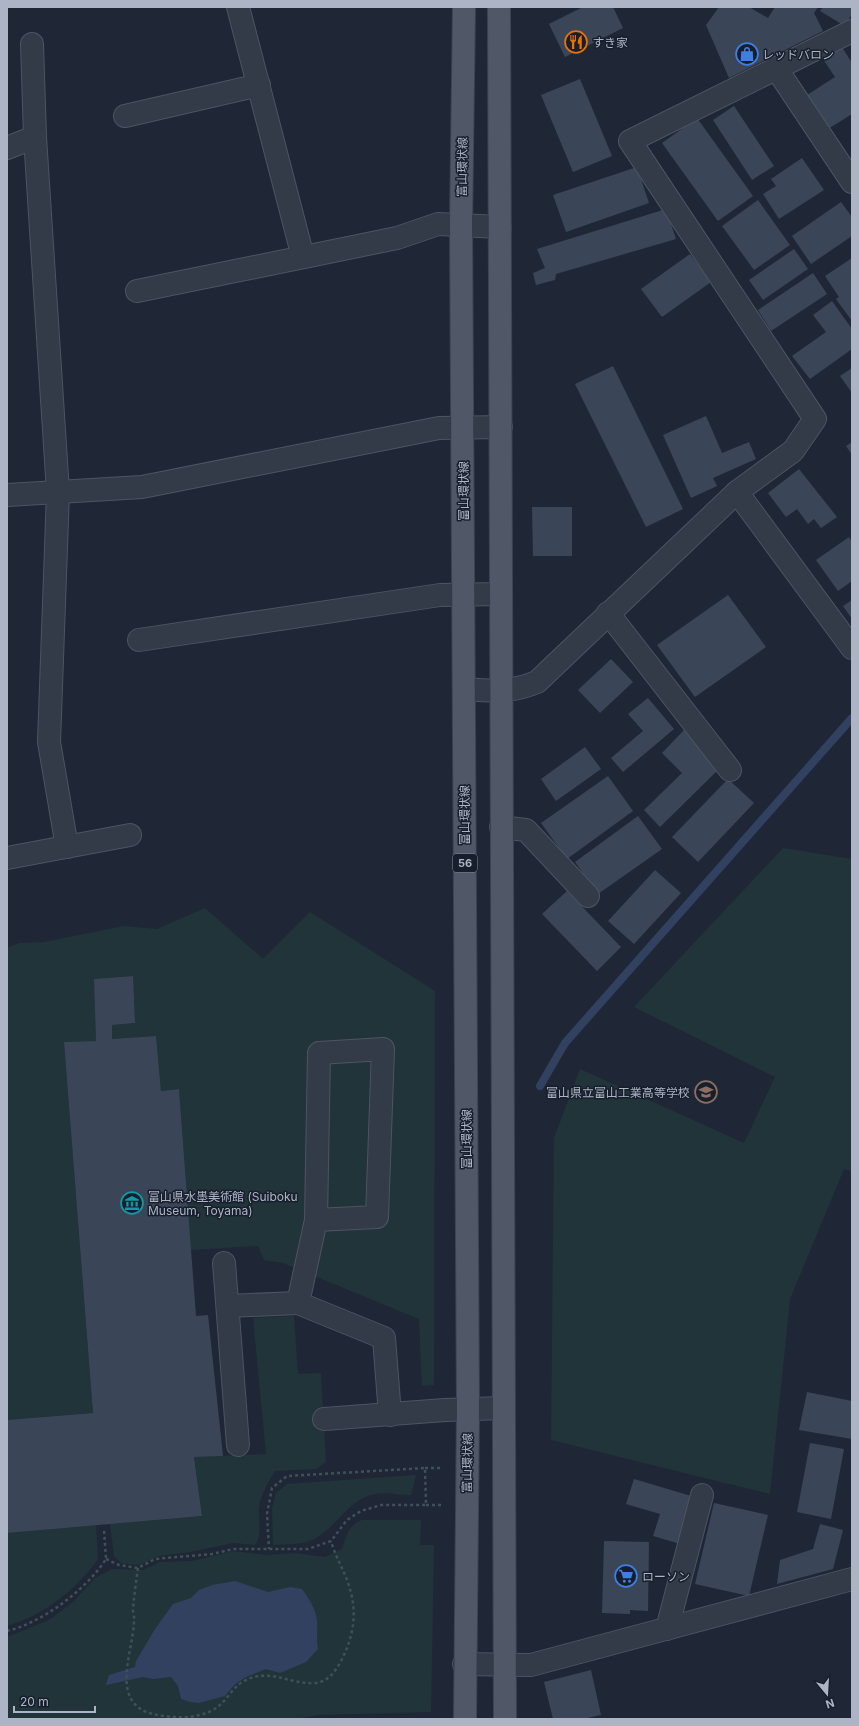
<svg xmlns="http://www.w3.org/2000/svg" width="859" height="1726" font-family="Inter,'Noto Sans JP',sans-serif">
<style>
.green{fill:#213439}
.water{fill:#324160}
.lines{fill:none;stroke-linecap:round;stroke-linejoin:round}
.stream{stroke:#324160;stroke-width:8}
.building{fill:#3b4558}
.minor-casing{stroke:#4d5463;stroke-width:24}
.major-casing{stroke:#3c4351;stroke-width:24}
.path{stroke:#3f5156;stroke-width:2.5;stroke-dasharray:3 3;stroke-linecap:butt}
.minor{stroke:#333a48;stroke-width:22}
.major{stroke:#505868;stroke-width:22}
.labels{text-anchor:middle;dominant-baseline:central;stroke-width:3;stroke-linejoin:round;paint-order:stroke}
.shield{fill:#181f2c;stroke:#808797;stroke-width:1}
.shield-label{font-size:11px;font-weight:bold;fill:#adb4c5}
.poi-label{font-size:12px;fill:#adb4c5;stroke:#181f2c;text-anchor:start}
.street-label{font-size:12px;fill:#adb4c5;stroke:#181f2c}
</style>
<rect width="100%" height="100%" fill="#1f2737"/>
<g class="green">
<polygon points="783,848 852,859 852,1171 844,1169 790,1299 770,1494 551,1440 554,1138 580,1069 744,1143 775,1077 634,1007"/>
<polygon points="205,908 263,959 310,912 435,991 434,1385 422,1386 419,1319 283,1263 264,1260 258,1246 191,1250 179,1089 161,1091 156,1036 112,1039 112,1025 135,1023 132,976 95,979 96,1041 64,1042 93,1413 7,1420 7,948 19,943 44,942 124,926 157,929"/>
<path d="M294 1316 298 1374 321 1373 326 1462 316 1469 275 1471C268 1483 260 1495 259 1508 258 1521 263 1534 255 1545L233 1543 190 1552 159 1556 140 1565 128 1564 121 1563 114 1556 110 1524 202 1516 194 1457 266 1454 253 1318Z"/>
<path d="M416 1475 411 1495C400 1495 382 1491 371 1495 344 1503 334 1533 307 1542 297 1545 284 1544 273 1545L272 1508 276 1493 287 1484Z"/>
<path d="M362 1520H421L420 1545H434L431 1712 319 1715 295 1719H7V1637L49 1620 73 1602 95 1578 112 1569 143 1570 160 1562 192 1561 233 1551 268 1555 294 1553 325 1557 342 1549C346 1537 348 1525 362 1520Z"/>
<path d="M96 1525 98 1559C76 1590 44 1615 7 1626V1533Z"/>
</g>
<path class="water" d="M235 1581 268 1592 290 1587 302 1589C309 1599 316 1609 317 1621 318 1630 316 1639 318 1649L306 1662 280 1673 266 1669 246 1677 235 1684 225 1696 199 1703 190 1702 181 1699 178 1686 171 1677 153 1679 143 1677 106 1685 109 1675 135 1667 136 1661 155 1629 173 1604 191 1598 199 1590 212 1585Z"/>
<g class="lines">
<polyline class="stream" points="540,1086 565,1043 852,718"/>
</g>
<g class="building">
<polygon points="583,7 613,7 623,28 565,57 549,24"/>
<polygon points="719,7 749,7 768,18 775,7 818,7 814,13 823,31 729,78 706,25"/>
<polygon points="823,7 852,7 852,14 845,26 820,11"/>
<polygon points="840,44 852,63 852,114 828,129 807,95 835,77 821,56"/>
<polygon points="580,79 612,156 573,172 541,95"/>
<polygon points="734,106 774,166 752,180 713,120"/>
<polygon points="697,118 753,196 718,221 662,143"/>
<polygon points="802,158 824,190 779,219 763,194 776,186 771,179"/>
<polygon points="637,167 649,203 566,232 553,195"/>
<polygon points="758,200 790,245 754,270 722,226"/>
<polygon points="841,202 852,217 852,236 811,264 792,236"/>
<polygon points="666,209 676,239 556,274 555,280 536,285 533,273 545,268 537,249"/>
<polygon points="794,249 808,269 763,300 749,280"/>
<polygon points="690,254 711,282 662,317 641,289"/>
<polygon points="852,258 852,321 836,299 839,297 825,276"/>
<polygon points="813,273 827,294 771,331 758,310"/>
<polygon points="832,301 852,329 852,349 810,379 792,356 826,332 813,315"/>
<polygon points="613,366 683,509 646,527 575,384"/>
<polygon points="852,368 852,393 840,376"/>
<polygon points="706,416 722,453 749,442 756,459 713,478 717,486 691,498 663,435"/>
<polygon points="852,442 852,455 846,446"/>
<polygon points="799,469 837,517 821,528 814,519 808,524 797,509 786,517 768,493"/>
<polygon points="532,507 572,507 572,556 533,556"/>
<polygon points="849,537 852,542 852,581 838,591 816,560"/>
<polygon points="728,595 766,647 695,697 657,645"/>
<polygon points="852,600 852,619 843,606"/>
<polygon points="611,659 633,682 600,713 578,690"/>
<polygon points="648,698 674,729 623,772 611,758 643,731 628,714"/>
<polygon points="684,730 721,767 660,827 644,810 682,773 662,753"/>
<polygon points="585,747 601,769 556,801 541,779"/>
<polygon points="608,776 633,811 567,859 541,823"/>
<polygon points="728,779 754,803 698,862 672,837"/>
<polygon points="638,816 662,849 598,894 575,862"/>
<polygon points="655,870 681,893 634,944 608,921"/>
<polygon points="567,891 621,947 597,971 542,914"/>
<polygon points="133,976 135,1023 112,1025 112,1039 156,1036 161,1091 179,1089 196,1316 208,1315 223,1456 194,1457 202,1516 7,1533 7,1420 93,1413 64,1042 96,1041 94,979"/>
<polygon points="807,1392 852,1401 852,1439 799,1430"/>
<polygon points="810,1443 844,1449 831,1519 797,1512"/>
<polygon points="634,1479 698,1498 684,1545 653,1536 660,1514 626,1504"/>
<polygon points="714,1503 768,1515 749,1596 695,1584"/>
<polygon points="820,1524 843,1530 833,1569 777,1584 780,1560 813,1549"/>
<polygon points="604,1541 649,1542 648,1611 630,1610 630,1614 602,1613"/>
<polygon points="591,1670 601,1715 583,1719 553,1719 544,1682"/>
</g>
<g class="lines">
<g class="minor-casing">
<g id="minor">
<polyline points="238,7 303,257"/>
<polyline points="32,44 35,137 58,492 49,742 67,847"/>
<polyline points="776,68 852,182"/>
<polyline points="125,116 259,85"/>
<polyline points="7,148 35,137"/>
<polyline points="137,291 397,238 438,224 500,227"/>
<polyline points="737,492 852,648"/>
<polyline points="7,495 142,487 439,428 501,427"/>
<polyline points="608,613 730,770"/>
<polyline points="139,640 440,595 501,594"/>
<path d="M464 689C491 691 511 693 537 682L737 492 793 451 815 419 630 141 852 31"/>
<polyline points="501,827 526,830 588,896"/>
<polyline points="7,858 130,835"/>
<polyline points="316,1220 377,1217 383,1049 319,1053 316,1220 298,1303 384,1338 390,1415"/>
<polyline points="224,1263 238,1445"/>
<polyline points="228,1306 298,1303"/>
<polyline points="324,1419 445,1410 503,1408"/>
<polyline points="667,1629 702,1495"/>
<polyline points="464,1664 531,1665 852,1579"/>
</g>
</g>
<g class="major-casing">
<g id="major">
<polyline points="464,7 461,225 468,1409 465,1719"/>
<polyline points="499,7 505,1719"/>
</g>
</g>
<g class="path">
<polyline points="425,1468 442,1468"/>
<polyline points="426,1505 442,1505"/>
<polyline points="106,1559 119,1565 138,1568 155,1559 212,1554 233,1549 308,1549 331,1541 347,1520 361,1511 381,1505 426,1505 425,1468 287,1476 272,1488 267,1514 269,1549"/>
<path d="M138 1568C136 1582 134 1596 133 1610 133 1614 135 1618 134 1622 132 1658 106 1710 164 1716 180 1718 196 1718 211 1711 225 1705 231 1688 244 1681 270 1667 289 1685 315 1683 328 1682 335 1672 341 1661 355 1634 358 1609 347 1580 342 1567 335 1555 331 1541"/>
<path d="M7 1631C42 1623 87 1589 106 1559L104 1530"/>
</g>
<use href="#minor" class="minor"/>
<use href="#major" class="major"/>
</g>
<defs>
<g id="restaurant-ring" transform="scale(1.15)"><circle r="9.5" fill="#181f2c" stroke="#e8710a" stroke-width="1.5"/><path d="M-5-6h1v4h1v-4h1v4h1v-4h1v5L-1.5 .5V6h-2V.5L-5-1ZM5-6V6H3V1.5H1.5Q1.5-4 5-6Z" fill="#e8710a"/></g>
<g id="shop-ring" transform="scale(1.15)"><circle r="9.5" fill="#181f2c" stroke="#3f7fe0" stroke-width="1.5"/><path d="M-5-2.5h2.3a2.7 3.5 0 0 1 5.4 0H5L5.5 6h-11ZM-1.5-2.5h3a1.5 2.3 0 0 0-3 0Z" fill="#3f7fe0"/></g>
<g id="school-ring" transform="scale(1.15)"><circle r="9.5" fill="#181f2c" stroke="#8d6e63" stroke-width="1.5"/><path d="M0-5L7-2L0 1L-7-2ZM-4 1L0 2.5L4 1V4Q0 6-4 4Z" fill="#8d6e63"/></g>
<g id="museum-ring" transform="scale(1.15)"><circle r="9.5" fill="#181f2c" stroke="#0f9aa8" stroke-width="1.5"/><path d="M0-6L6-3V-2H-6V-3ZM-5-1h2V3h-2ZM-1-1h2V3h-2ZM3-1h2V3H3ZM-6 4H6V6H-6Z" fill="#0f9aa8"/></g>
<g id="supermarket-ring" transform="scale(1.15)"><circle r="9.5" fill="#181f2c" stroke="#3f7fe0" stroke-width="1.5"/><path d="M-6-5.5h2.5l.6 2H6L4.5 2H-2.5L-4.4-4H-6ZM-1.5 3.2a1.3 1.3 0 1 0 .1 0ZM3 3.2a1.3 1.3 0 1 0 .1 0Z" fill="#3f7fe0"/></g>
</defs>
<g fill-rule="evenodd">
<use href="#restaurant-ring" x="576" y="42"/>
<use href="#shop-ring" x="747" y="54"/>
<use href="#school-ring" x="706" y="1092"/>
<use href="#museum-ring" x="132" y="1203"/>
<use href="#supermarket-ring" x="626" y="1576"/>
</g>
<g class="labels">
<rect class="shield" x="453" y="854" width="24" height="18" rx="3"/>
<g class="shield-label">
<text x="465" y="863">56</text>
</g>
<g class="poi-label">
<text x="592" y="42">すき家</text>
<text x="762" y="54">レッドバロン</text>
<text x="690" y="1092" text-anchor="end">富山県立富山工業高等学校</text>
<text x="148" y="1196">富山県水墨美術館 (Suiboku<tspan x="148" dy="14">Museum, Toyama)</tspan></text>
<text x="642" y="1576">ローソン</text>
</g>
<g class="street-label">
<text transform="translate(462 167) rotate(-89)">富山環状線</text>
<text transform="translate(463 491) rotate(-90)">富山環状線</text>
<text transform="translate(464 815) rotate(-90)">富山環状線</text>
<text transform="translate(466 1139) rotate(-90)">富山環状線</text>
<text transform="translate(467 1463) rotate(-89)">富山環状線</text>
</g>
</g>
<rect width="859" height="1726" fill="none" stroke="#adb4c5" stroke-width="16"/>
<g transform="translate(827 1694) rotate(162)" stroke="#181f2c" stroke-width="3" paint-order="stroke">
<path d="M0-3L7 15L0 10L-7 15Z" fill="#adb4c5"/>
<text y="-6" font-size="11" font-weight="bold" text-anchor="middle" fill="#adb4c5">N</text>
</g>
<path d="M14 1706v6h81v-6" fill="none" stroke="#adb4c5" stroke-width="2"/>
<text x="20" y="1706" font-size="12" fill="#adb4c5" stroke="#181f2c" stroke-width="3" paint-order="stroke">20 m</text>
</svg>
